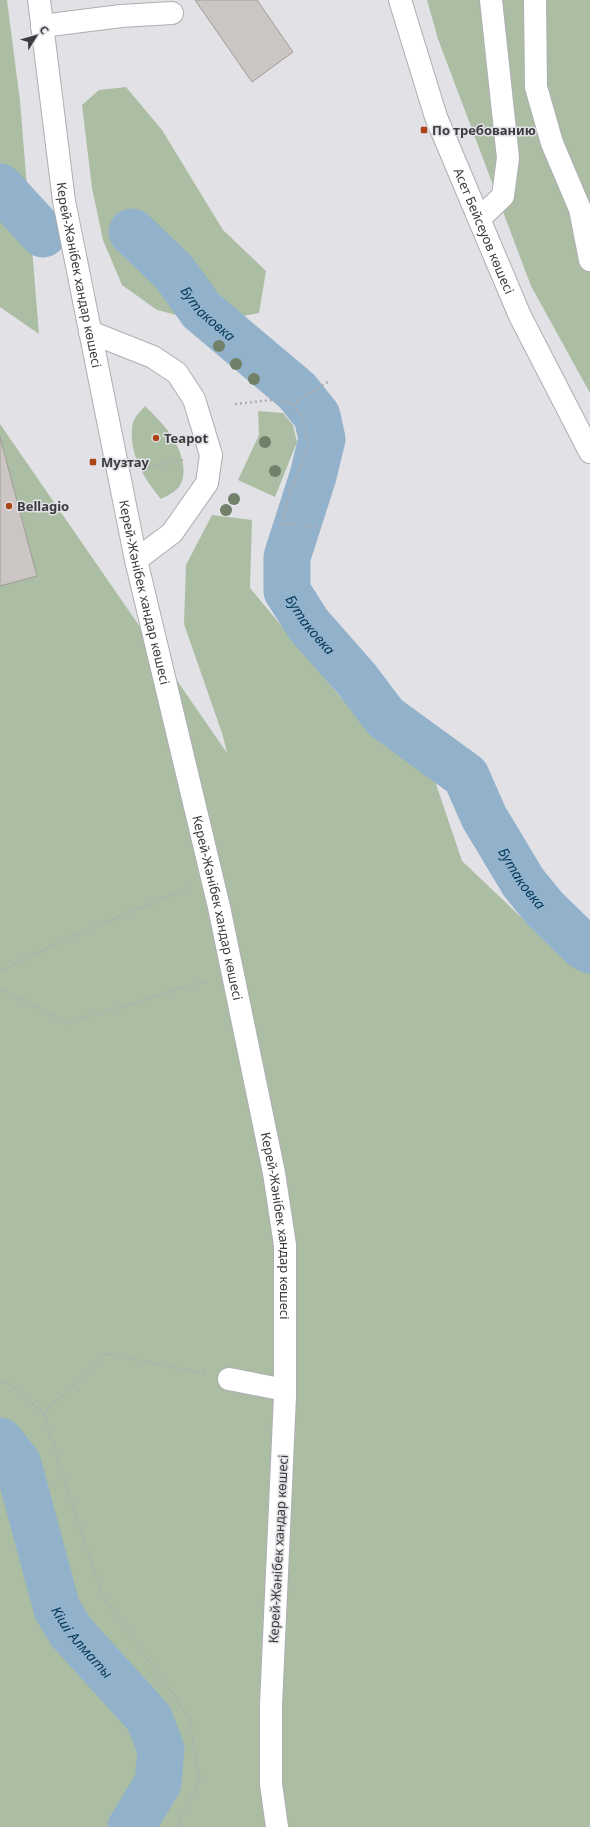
<svg xmlns="http://www.w3.org/2000/svg" width="590" height="1827" font-family="'Noto Sans',sans-serif">
<style>
.green{fill:#abbea3}
.lines{fill:none;stroke-linecap:round;stroke-linejoin:round}
.river{stroke:#92b1cb;stroke-width:47}
.building{fill:#cbc6c3;stroke:#a09b98}
.minor-casing{stroke:#aeaeb3;stroke-width:24}
.major-casing{stroke:#aeaeb3;stroke-width:24}
.path{stroke:#aeaeb2;stroke-width:2.5;stroke-dasharray:2 3;stroke-linecap:butt}
.minor{stroke:#fff;stroke-width:22}
.major{stroke:#fff;stroke-width:22}
.tree{fill:#708069}
.poi-dot{fill:#aa4517;stroke:#e1e1e6;stroke-width:1.5}
.labels{text-anchor:middle;dominant-baseline:central;stroke-width:3;stroke-linejoin:round;paint-order:stroke}
.poi-label{font-size:13px;font-weight:bold;fill:#3c3c3e;stroke:#e1e1e6;text-anchor:start}
.street-label{font-size:13px;fill:#3c3c3e;stroke:#e1e1e6}
.water-label{font-size:14px;font-style:italic;fill:#00385b;stroke:#e1e1e6}
</style>
<rect width="100%" height="100%" fill="#e1e1e6"/>
<g class="green">
<polygon points="0,0 7,0 20,101 39,334 0,307"/>
<polygon points="427,0 590,0 590,393 531,286 438,39"/>
<polygon points="126,87 162,130 223,230 266,271 259,313 208,323 157,310 122,285 103,240 92,188 82,105 99,90"/>
<path d="M145 406C162 423 179 439 183 464 184 472 184 480 179 487 175 492 167 496 161 499 144 479 127 451 133 423 134 417 142 410 145 406Z"/>
<polygon points="258,411 283,413 293,425 297,442 275,497 238,480 259,435"/>
<polygon points="0,424 227,753 223,736 184,624 186,565 212,515 252,520 250,588 342,699 435,781 462,861 561,955 590,968 590,1827 0,1827"/>
</g>
<g class="lines">
<g class="river">
<polyline points="0,187 43,234"/>
<path id="s1" d="M132 232 174 272 201 310 297 391 317 416 322 439 313 476 287 557V591L308 624 358 681 385 717 466 776 484 817 523 882 545 909 582 945 590 950"/>
<path id="s2" d="M0 1441 18 1464 57 1609 71 1632 149 1718 161 1749 158 1783 131 1827"/>
</g>
</g>
<g class="building">
<polygon points="195,0 257,0 293,52 252,82"/>
<polygon points="0,437 37,576 0,586"/>
</g>
<g class="lines">
<g class="minor-casing">
<g id="minor">
<path id="s3" d="M400 0 436 117 520 316 590 452"/>
<polyline points="535,0 536,87 552,143 580,209 590,260"/>
<polyline points="42,26 121,16 172,13"/>
<polyline points="479,219 503,196 508,158 491,0"/>
<polyline points="90,332 153,357 177,373 194,399 211,455 207,483 172,533 136,560"/>
<polyline points="229,1379 285,1390"/>
</g>
</g>
<g class="major-casing">
<g id="major">
<path id="s4" d="M39 0 64 201 136 560 219 907 274 1173 285 1245V1396L271 1705V1784L277 1827"/>
</g>
</g>
<g class="path">
<polyline points="235,404 272,400 292,404 302,416 308,448 293,484 281,524 318,526"/>
<polyline points="292,404 328,382"/>
<polyline points="142,469 183,460"/>
<polyline points="0,971 64,940 190,887"/>
<polyline points="0,989 68,1023 209,980"/>
<polyline points="0,1382 8,1382 43,1413 103,1596 189,1717 200,1781 176,1827"/>
<polyline points="43,1413 107,1354 206,1374"/>
</g>
<use href="#minor" class="minor"/>
<use href="#major" class="major"/>
</g>
<g class="tree">
<circle cx="219" cy="346" r="6"/>
<circle cx="236" cy="364" r="6"/>
<circle cx="254" cy="379" r="6"/>
<circle cx="265" cy="442" r="6"/>
<circle cx="275" cy="471" r="6"/>
<circle cx="234" cy="499" r="6"/>
<circle cx="226" cy="510" r="6"/>
</g>
<g class="poi-dot">
<rect x="420" y="126" width="8" height="8" rx="2"/>
<circle cx="156" cy="438" r="4"/>
<rect x="89" y="458" width="8" height="8" rx="2"/>
<circle cx="9" cy="506" r="4"/>
</g>
<g class="labels">
<g class="poi-label">
<text x="432" y="130">По требованию</text>
<text x="164" y="438">Teapot</text>
<text x="101" y="462">Музтау</text>
<text x="17" y="506">Bellagio</text>
</g>
<g class="street-label">
<text stroke="none"><textPath href="#s3" startOffset="246">Асет Бейсеуов көшесі</textPath></text>
<text stroke="none"><textPath href="#s4" startOffset="278">Керей-Жәнібек хандар көшесі</textPath></text>
<text stroke="none"><textPath href="#s4" startOffset="602">Керей-Жәнібек хандар көшесі</textPath></text>
<text stroke="none"><textPath href="#s4" startOffset="926">Керей-Жәнібек хандар көшесі</textPath></text>
<text stroke="none"><textPath href="#s4" startOffset="1250">Керей-Жәнібек хандар көшесі</textPath></text>
<text transform="translate(278 1549) rotate(-87)">Керей-Жәнібек хандар көшесі</text>
</g>
<g class="water-label">
<text stroke="none"><textPath href="#s1" startOffset="112">Бутаковка</textPath></text>
<text stroke="none"><textPath href="#s1" startOffset="484">Бутаковка</textPath></text>
<text stroke="none"><textPath href="#s1" startOffset="820">Бутаковка</textPath></text>
<text stroke="none"><textPath href="#s2" startOffset="221">Кіші Алматы</textPath></text>
</g>
</g>
<g transform="translate(36 36) rotate(53)" stroke="#e1e1e6" stroke-width="3" paint-order="stroke">
<path d="M0-3L7 15L0 10L-7 15Z" fill="#3c3c3e"/>
<text y="-6" font-size="11" font-weight="bold" text-anchor="middle" fill="#3c3c3e">С</text>
</g>
</svg>
